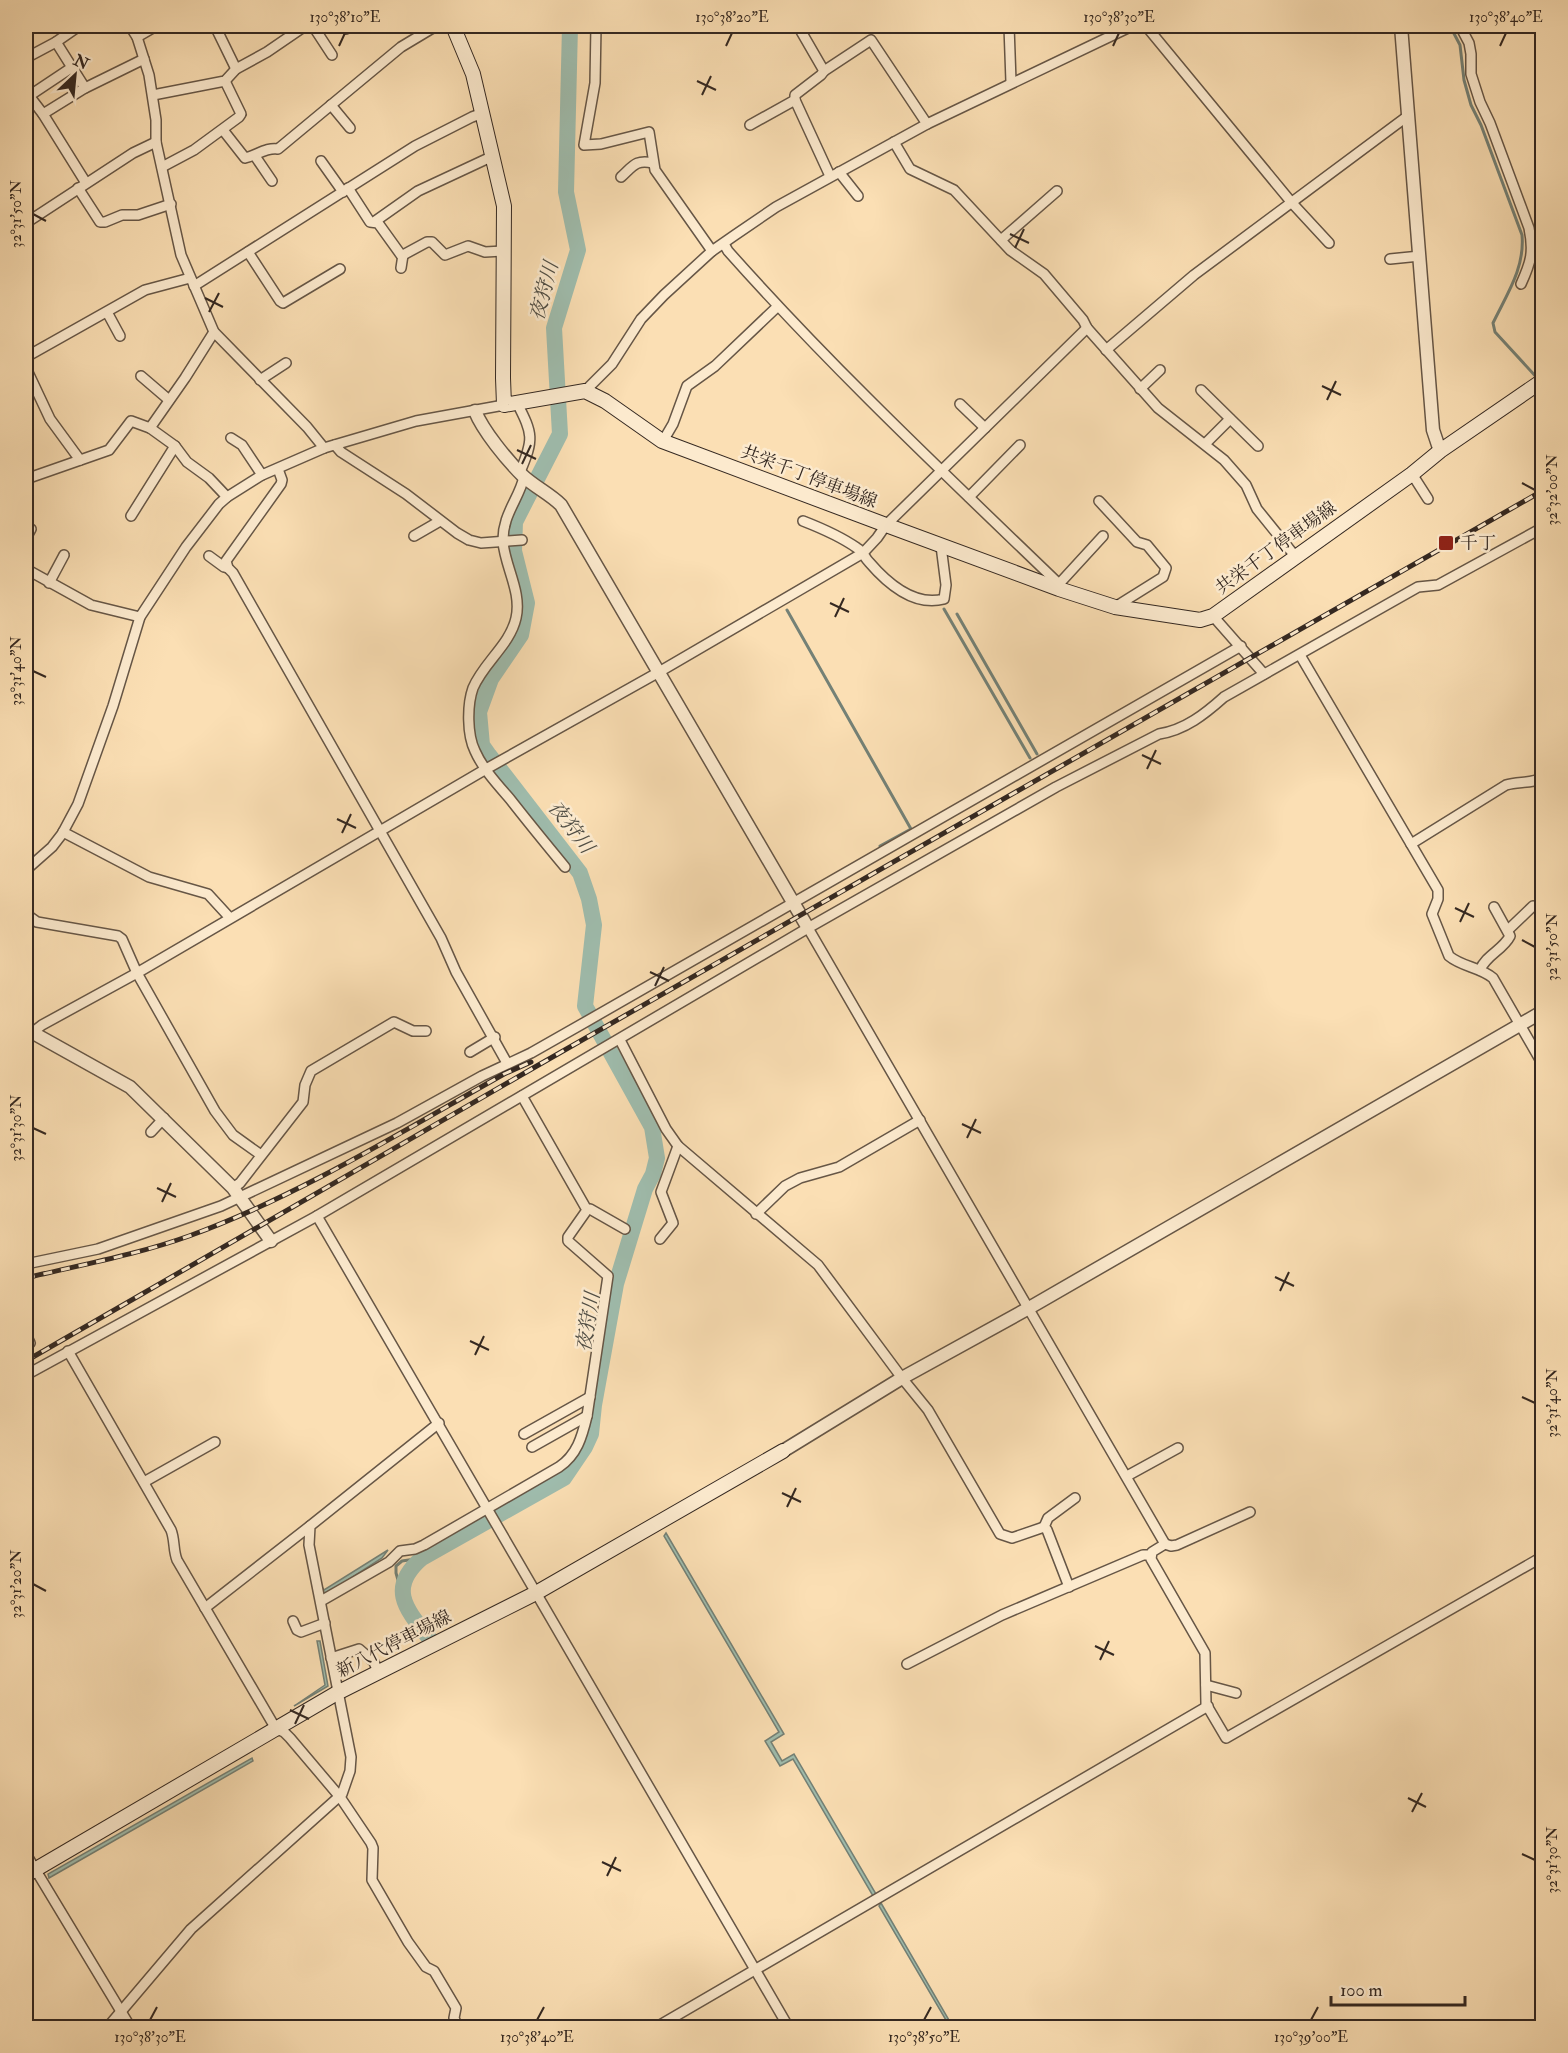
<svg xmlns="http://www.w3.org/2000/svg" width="1568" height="2053" font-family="'IM FELL Double Pica','Noto Serif JP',serif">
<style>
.water{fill:#9fbdae;stroke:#748176;stroke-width:1.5}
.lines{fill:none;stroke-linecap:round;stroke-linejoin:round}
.stream{stroke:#748176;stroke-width:3}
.river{stroke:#9fbdae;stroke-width:16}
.minor-casing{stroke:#665646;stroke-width:12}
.tertiary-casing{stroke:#665646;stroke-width:15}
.secondary-casing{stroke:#342821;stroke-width:16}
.minor{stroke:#fceace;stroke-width:9}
.tertiary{stroke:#fceace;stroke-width:12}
.secondary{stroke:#fceace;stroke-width:14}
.rail-casing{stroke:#342821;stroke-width:5}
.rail{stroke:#fceace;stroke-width:3;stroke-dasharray:9;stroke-linecap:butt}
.ticks{fill:none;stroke:#342821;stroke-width:2}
.poi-dot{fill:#8f2418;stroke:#fceace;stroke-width:2}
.labels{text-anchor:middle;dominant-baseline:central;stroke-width:5;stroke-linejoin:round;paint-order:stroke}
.street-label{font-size:18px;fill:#342821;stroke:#fceace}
.poi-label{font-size:18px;fill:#342821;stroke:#fceace;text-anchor:start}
.water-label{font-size:20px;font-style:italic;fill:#4f4d44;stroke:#fceace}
.neatline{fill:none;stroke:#342821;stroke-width:2}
.ticks-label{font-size:15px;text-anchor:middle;fill:#342821}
</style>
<rect width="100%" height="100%" fill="#fbdfb4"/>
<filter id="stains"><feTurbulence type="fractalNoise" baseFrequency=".00333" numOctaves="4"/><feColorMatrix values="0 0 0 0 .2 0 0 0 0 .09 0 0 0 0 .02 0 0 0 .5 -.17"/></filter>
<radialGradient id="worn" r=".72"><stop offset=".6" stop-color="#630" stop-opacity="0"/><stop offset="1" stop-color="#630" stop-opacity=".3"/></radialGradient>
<g class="water">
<polygon points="666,1533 784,1734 771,1742 782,1761 794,1754 876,1894 873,1896 793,1759 780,1766 765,1741 779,1732 664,1536"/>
<polygon points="388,1550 382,1558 325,1595 320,1584 324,1590"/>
<polygon points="317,1641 320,1641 328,1686 294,1706 325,1685"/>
<polygon points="252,1758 253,1761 49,1878 48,1874"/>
<polygon points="881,1903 953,2027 950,2027 879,1906"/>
</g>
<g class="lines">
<g class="stream">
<path d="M1450 26 1460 45 1464 80 1471 105 1481 125 1522 235C1525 268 1507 294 1493 323L1495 332 1539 380"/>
<polyline points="944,609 1030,758"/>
<polyline points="787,610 911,829 880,846"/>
<polyline points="957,614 1037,754"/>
<polyline points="402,1594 396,1573 396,1566 402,1561 422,1558"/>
</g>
<path class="river" d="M429 1638C406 1609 387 1588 422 1558L564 1478 585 1447 591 1434 594 1405 616 1284 645 1189 653 1174 657 1158 652 1127 585 1006 594 925 589 899 580 873 489 755 482 745 479 712 491 679 521 635 527 603 514 551 515 522 560 434 554 328 578 250 566 192 570 26"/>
<g class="minor-casing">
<g id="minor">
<polyline points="130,26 137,37 149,75 156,120 156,142 181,255 214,332 307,427 324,448"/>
<polyline points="215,26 236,69"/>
<polyline points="313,26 332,55"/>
<polyline points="344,26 346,29"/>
<polyline points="596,26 595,83 584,145 601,144 649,132 655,170 712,251"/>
<polyline points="798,26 824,71 821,75 795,95 795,100 830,176"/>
<polyline points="1009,26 1011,82"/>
<polyline points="1146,26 1292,203 1329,243"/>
<path d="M1460 26 1469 43 1471 54V74L1480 102 1490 123 1529 228C1534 252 1531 262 1521 284"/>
<polyline points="137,37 156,26"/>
<polyline points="56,42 85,88"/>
<polyline points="26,58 56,42 79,26"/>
<polyline points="824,71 871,40 927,124"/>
<polyline points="153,95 225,81 236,69 267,52 305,26"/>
<polyline points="30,97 43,114 86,183"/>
<polyline points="26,98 71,68"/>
<polyline points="331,105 350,128"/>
<polyline points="43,114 85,88 144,59"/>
<polyline points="750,125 795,100"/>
<path d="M223 130 245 158C257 155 267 147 278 149L401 47 436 26"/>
<polyline points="894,142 910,169 954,190 1010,250 1044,274 1083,320 1087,328 1158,408 1224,460 1246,485 1257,509 1295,556"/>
<polyline points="255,156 272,181"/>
<polyline points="321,161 343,192"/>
<polyline points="162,167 194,150 239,117 241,114 225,81"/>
<polyline points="839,172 858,196"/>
<path d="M621 177C633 166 636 159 653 163"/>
<polyline points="78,188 100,222 105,222 122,215 138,215 171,204"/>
<polyline points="348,188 370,222 378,223 401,255 403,255 427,242 432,242 445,255 468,246 485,252 503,251"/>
<polyline points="374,222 418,191 493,156"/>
<polyline points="26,223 133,153 156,142"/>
<polyline points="1001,240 1057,191"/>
<path d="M724 244 728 251C832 368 946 475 1059 584V589"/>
<polyline points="248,252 280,301 283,303 340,269"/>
<polyline points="1390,259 1420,256"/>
<polyline points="401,268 403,255"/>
<polyline points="194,286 415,146 472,117 483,113"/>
<polyline points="107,312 120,336"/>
<polyline points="1106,350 1194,275 1409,115"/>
<polyline points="26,357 145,290 190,278"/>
<polyline points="26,368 50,419 80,460"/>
<polyline points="141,376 169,400"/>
<polyline points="260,380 286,363"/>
<polyline points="1140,389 1160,370"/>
<polyline points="1201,390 1258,446"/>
<polyline points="585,391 612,364 641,319 664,295 712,251 735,235 776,207 927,124 1132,26"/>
<path d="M517 403C533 434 534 439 520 472"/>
<polyline points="960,404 985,428"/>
<polyline points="150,428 175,446 187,462 209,478 227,497"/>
<polyline points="231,438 242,445 262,475"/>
<polyline points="663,441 673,424 687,386 715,366 777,307"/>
<polyline points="1205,444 1230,419"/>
<polyline points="335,445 341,452 406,494 457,533 469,540 481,543 522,540"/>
<polyline points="278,469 282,480 281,484 226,561 228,568 233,573 441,938 456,972 507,1063"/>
<polyline points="1412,474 1428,499"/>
<path d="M524 477C519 499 502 515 503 542 505 567 522 592 516 618 510 645 484 662 473 688 467 705 467 735 475 751 483 769 497 784 510 799 528 822 546 844 565 867"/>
<polyline points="26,479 109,450 131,421 150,428 185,378 214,332"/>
<polyline points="969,497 1020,445"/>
<polyline points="1099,501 1137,542 1147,545 1166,568 1163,577 1115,607"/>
<polyline points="131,516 175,446"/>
<path d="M803 521C821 528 840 536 857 548 863 551 864 557 869 562 887 583 914 607 944 599L946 585 941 546"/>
<polyline points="414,536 440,521"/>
<polyline points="26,538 31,529"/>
<polyline points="209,556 224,567 228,568"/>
<polyline points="26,569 91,605 140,617"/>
<polyline points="49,583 64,555"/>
<polyline points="1059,584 1103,536"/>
<polyline points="1213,616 1264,674"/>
<path d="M1300 655 1438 890V899L1432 914 1449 956C1462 967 1480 967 1493 978L1542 1063"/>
<polyline points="63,832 149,877 208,894 230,918"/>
<path d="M1411 844 1506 785C1518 781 1534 784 1542 777"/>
<polyline points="26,870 52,847 62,834 78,804 113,706 140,617 186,547 219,504 227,497 262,475 324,448 416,421 504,405"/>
<polyline points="26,911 30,917 37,922 118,936 122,939 137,973 215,1111 233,1135 261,1155"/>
<polyline points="808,928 1165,1544 1152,1552 1151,1559 1205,1653 1206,1704 1226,1738 1542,1557"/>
<polyline points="1508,930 1533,906"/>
<path d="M1480 970C1486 955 1503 950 1510 936L1494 907"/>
<polyline points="33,1032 42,1025 137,973 486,769 659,672 863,553 877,538 886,525 1087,328"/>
<polyline points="620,1040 666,1129 678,1146 818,1265 902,1378 928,1410 1000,1534 1012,1538 1044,1527 1047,1530 1069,1587"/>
<polyline points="470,1052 495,1037"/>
<polyline points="151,1132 164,1118"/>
<polyline points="233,1188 240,1183 303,1102 305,1085 311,1071 394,1022 413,1031 426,1031"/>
<polyline points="587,1210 590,1209 625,1229"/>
<polyline points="756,1214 785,1186 800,1178 839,1167 920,1120"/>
<polyline points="317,1216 789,2028"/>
<polyline points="660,1239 673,1223 661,1192 678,1146"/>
<polyline points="26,1264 98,1249 221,1206 397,1123 482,1076 531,1053 582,1024 1241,646"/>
<polyline points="26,1335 30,1343"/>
<path d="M68 1351 171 1530C175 1540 173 1550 177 1560L276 1729 284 1732 290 1738 340 1797 371 1843 373 1848 372 1880 408 1942 426 1967 434 1971 456 2008 454 2018 458 2028"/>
<path d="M26 1375 317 1216 808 928 1056 787 1159 734C1185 730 1205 714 1224 697L1418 587 1438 585 1542 528"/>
<polyline points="524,1434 590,1397"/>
<polyline points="532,1447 587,1416"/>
<polyline points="1127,1476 1178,1448"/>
<polyline points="144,1482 215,1442"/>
<polyline points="1044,1527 1048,1518 1075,1498"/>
<polyline points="1165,1544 1171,1546 1177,1545 1250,1512"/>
<path d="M321 1601 389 1562 400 1551 415 1549 424 1545 559 1467C577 1455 582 1437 587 1416L608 1276 568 1241V1237L587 1210 522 1096"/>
<polyline points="205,1608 310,1526"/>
<polyline points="293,1621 297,1630 301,1632 325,1623"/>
<polyline points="331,1658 359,1649 374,1662 378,1672"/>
<polyline points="907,1664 1002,1615 1143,1555 1150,1555"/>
<polyline points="1206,1685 1236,1693"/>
<polyline points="26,1854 131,2028"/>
<polyline points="107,2028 191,1929 342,1794 350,1771 351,1757 309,1545 310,1526 439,1423"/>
<polyline points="655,2028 1208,1706"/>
</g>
</g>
<g class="tertiary-casing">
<g id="tertiary">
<polyline points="1401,26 1433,430 1440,451"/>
<path d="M475 411C483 431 507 460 523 476 535 487 550 494 561 505L808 928"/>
<polyline points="26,1029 130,1087 233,1188 271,1241"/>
<polyline points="783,1451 902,1378 1029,1308 1542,1012"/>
</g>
</g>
<g class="secondary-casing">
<g id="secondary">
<polyline points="453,26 473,74 504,206 503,378 504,405 585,391 605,401 662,441 886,525 1059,589 1115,607 1200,620 1213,616 1412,474 1440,451 1542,381"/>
<polyline points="26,1875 337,1693 536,1593 783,1451"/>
</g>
</g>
<use href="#minor" class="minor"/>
<use href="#tertiary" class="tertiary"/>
<use href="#secondary" class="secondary"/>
<g class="rail-casing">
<g id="rail">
<path d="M26 1278C80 1265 136 1255 189 1236 299 1196 401 1132 504 1074L531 1062"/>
<polyline points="26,1361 535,1067 1542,491"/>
</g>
</g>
<use href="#rail" class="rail"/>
</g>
<path class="ticks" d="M339 46 345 33M726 46 732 33M1113 46 1119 33M1500 46 1506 33M697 81 716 90M702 95 711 76M33 214 46 221M1010 234 1029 243M1015 248 1024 229M205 298 223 307M209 312 219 293M1322 386 1341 395M1327 400 1336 381M517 450 536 459M522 464 531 445M1522 483 1535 490M830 603 849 612M835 617 844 598M33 671 46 677M1142 755 1161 764M1147 769 1156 750M337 819 356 828M342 833 351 814M1455 908 1474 917M1460 922 1469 903M1522 940 1535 947M650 972 669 981M655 986 664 967M962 1124 981 1133M33 1128 46 1134M967 1138 976 1119M157 1188 176 1197M162 1202 171 1183M1275 1277 1294 1286M1280 1291 1289 1272M470 1341 489 1350M475 1355 484 1336M1522 1397 1535 1403M782 1493 801 1502M787 1507 796 1488M33 1584 46 1591M1095 1646 1114 1655M1100 1660 1109 1641M290 1710 309 1719M295 1724 304 1705M1408 1798 1426 1807M1412 1812 1422 1793M1522 1854 1535 1860M602 1862 621 1871M607 1876 616 1857M150 2020 157 2007M537 2020 544 2007M924 2020 931 2007M1311 2020 1318 2007"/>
<rect class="poi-dot" x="1438" y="535" width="16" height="16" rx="3"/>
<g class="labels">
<g class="street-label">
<text transform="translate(809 477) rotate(21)">共栄千丁停車場線</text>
<text transform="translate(1276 548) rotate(-36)">共栄千丁停車場線</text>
<text transform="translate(394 1644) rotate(-27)">新八代停車場線</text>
</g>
<g class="poi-label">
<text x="1460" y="543">千丁</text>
</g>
<g class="water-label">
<text transform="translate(544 291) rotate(-75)">夜狩川</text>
<text transform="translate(571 827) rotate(52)">夜狩川</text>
<text transform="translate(588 1322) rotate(-81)">夜狩川</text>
</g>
</g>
<rect width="1568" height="2053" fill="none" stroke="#fbdfb4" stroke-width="66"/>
<g transform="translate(75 75) rotate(26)" stroke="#fceace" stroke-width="4.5" paint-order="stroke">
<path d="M0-4.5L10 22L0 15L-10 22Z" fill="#342821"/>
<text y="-9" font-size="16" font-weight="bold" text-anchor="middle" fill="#342821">N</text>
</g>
<path d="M1331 1996v9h134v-9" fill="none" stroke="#342821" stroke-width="3"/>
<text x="1340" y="1996" font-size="18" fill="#342821" stroke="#fceace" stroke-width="4.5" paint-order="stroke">100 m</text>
<rect x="33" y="33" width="1502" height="1987" class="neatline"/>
<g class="ticks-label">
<text x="345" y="22">130°38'10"E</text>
<text x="732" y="22">130°38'20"E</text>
<text x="1119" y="22">130°38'30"E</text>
<text x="1506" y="22">130°38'40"E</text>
<text transform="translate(16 214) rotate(-90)" y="5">32°31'50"N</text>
<text transform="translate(1552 490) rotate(-90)" y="5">32°32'00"N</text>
<text transform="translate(16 671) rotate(-90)" y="5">32°31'40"N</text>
<text transform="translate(1552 947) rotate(-90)" y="5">32°31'50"N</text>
<text transform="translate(16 1128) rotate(-90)" y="5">32°31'30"N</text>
<text transform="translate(1552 1403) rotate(-90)" y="5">32°31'40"N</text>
<text transform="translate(16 1584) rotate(-90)" y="5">32°31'20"N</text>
<text transform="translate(1552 1860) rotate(-90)" y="5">32°31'30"N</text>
<text x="150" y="2042">130°38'30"E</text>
<text x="537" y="2042">130°38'40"E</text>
<text x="924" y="2042">130°38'50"E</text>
<text x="1311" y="2042">130°39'00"E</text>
</g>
<rect width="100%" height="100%" filter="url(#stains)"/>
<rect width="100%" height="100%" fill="url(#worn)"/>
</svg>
